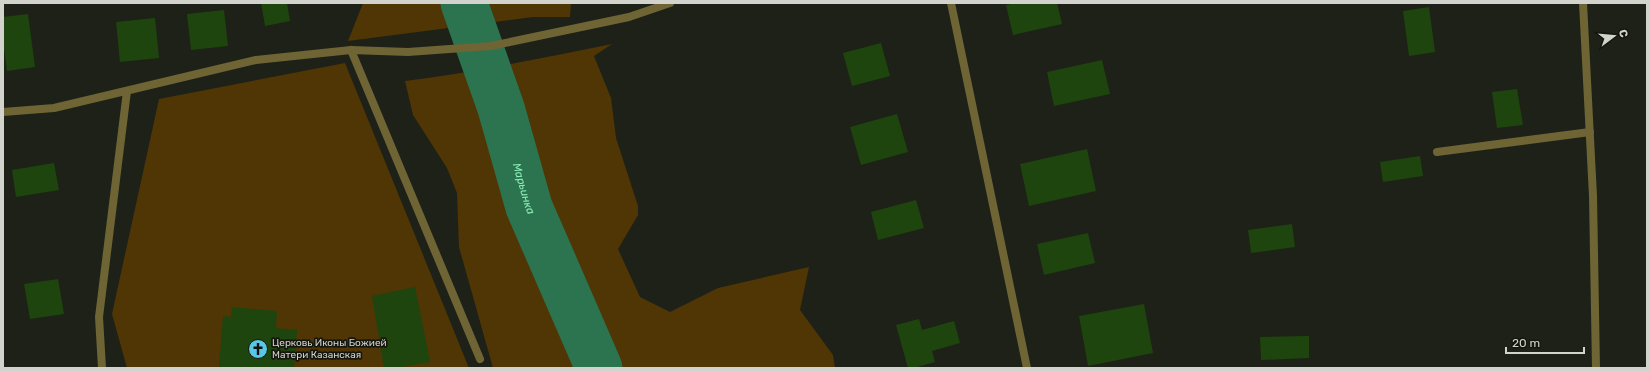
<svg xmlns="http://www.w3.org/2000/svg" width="1650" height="371" font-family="Rubik,sans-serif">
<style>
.green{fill:#4f3604}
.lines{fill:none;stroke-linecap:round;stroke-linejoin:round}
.river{stroke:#2c744f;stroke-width:47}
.building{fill:#1e450d}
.service{stroke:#6e6434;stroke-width:8}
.minor{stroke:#6e6434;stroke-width:8}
.labels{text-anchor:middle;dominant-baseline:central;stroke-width:3.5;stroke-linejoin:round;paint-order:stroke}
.poi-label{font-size:10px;fill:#d2d3cd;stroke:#15170e;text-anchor:start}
.water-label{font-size:11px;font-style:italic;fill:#8beeb6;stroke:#15170e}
</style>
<rect width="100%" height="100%" fill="#1e2117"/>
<g class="green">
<polygon points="363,3 571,3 570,17 533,17 348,41"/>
<path d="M612 44 594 56 611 98 616 138 638 206V215L618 249 640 297 670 312 718 288 809 267 800 310 833 355 835 368H493L459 247 457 193 447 168 413 115 405 81C475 72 543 58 612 44Z"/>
<polygon points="345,63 469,368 127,368 112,314 159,99"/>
</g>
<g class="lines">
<path class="river" id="s1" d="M464 3 501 108 529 207 599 368"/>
</g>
<g class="building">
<polygon points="261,3 287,3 290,21 265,26"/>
<polygon points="1016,3 1057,3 1062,24 1013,35 1006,5"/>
<polygon points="1429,7 1435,52 1409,56 1403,11"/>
<polygon points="224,10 228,46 191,50 187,14"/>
<polygon points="28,14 35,67 7,71 3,42 3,17"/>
<polygon points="155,18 159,58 120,62 116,22"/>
<polygon points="881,43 890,76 852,86 843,53"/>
<polygon points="1102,60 1110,94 1054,106 1047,72"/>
<polygon points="1517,89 1523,125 1497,128 1492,92"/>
<polygon points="897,114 908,152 861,165 850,127"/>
<polygon points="1087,149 1096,191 1029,206 1020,164"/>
<polygon points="1420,156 1423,176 1383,182 1380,162"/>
<polygon points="54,163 59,190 16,197 12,170"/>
<polygon points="916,200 924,228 878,240 871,212"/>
<polygon points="1292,224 1295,247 1251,253 1248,230"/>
<polygon points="1088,233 1095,263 1044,275 1037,244"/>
<polygon points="58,279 64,314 30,319 24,284"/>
<polygon points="415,287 430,362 396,368 384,368 372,296"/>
<polygon points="1144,304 1153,353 1088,366 1079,316"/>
<polygon points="232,307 277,311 276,328 297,330 294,368 219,368 223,316 231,317"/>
<polygon points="919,319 922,330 954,321 960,343 932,351 935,362 914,368 908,368 896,325"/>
<polygon points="1309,336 1309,358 1261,360 1260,337"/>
</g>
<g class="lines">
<g class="service">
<polyline points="351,50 480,359"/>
<polyline points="1437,152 1590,132"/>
</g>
<g class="minor">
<polyline points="951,3 1027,368"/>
<polyline points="1583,3 1593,196 1596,368"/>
<polyline points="3,112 54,108 256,60 351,50 408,52 491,46 629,17 670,3"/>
<polyline points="102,368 99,317 127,91"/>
</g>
</g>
<defs>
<g id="church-disc" transform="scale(1)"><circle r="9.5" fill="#59c8e5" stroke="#15170e"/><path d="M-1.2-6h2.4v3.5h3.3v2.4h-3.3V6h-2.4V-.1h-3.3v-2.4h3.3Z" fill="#111"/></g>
</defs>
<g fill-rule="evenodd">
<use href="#church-disc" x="258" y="349"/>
</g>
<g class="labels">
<g class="poi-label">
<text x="272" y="343">Церковь Иконы Божией<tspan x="272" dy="12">Матери Казанская</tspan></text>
</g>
<g class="water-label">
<text stroke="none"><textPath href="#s1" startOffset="195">Марьинка</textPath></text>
</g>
</g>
<rect width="1650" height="371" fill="none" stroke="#d2d3cd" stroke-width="8"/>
<g transform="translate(1614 36) rotate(74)" stroke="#15170e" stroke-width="3" paint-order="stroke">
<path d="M0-3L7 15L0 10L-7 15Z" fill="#d2d3cd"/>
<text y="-6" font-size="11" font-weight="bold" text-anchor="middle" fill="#d2d3cd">С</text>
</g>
<path d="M1506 347v6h78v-6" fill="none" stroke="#d2d3cd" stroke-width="2"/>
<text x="1512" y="347" font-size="12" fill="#d2d3cd" stroke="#15170e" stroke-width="3" paint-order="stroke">20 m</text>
</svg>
